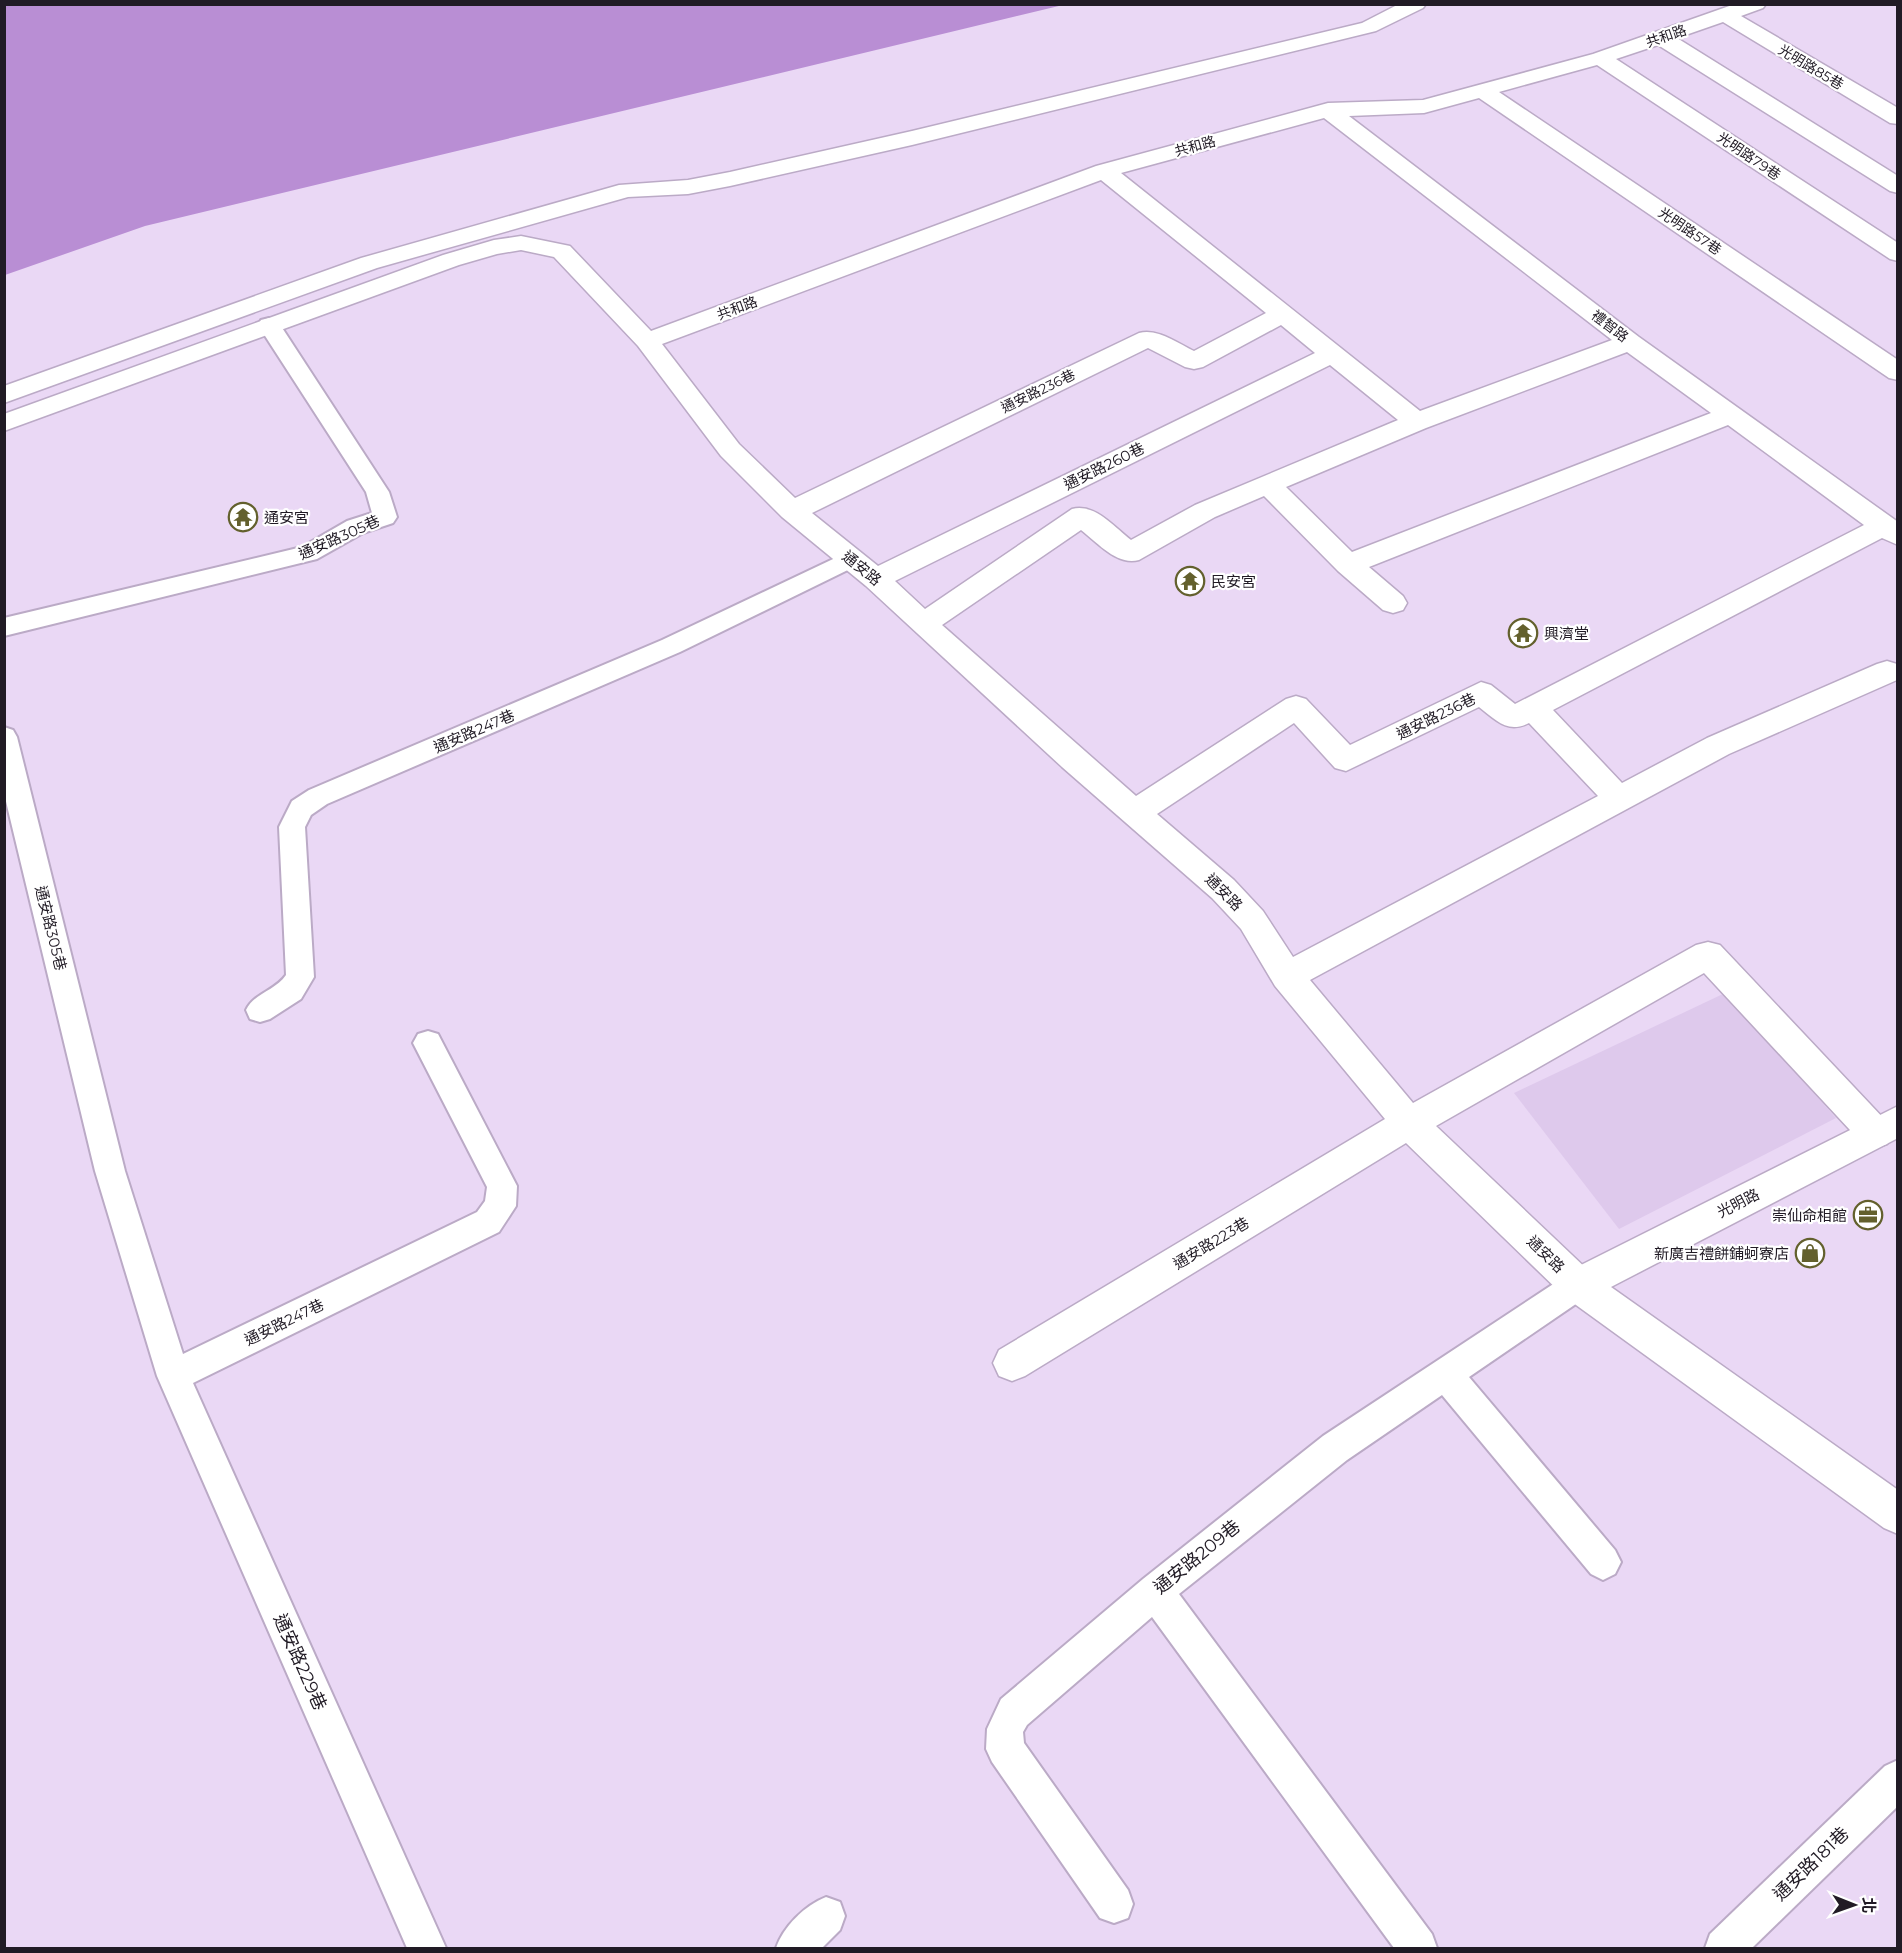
<svg xmlns="http://www.w3.org/2000/svg" width="1902" height="1953" font-family="Montserrat,'Noto Sans TC',sans-serif">
<style>
.built{fill:#dec9ec}
.water{fill:#b98ed4}
.lines{fill:none;stroke-linecap:round;stroke-linejoin:round}
.lane-casing{stroke:#bbaac6;stroke-width:4}
.street-casing{stroke:#bbaac6;stroke-width:3}
.secondary-casing{stroke:#bbaac6;stroke-width:3}
.lane{fill:#fff;fill-rule:evenodd}
.street{fill:#fff;fill-rule:evenodd}
.secondary{fill:#fff;fill-rule:evenodd}
.labels{text-anchor:middle;dominant-baseline:central;stroke-width:4.5;stroke-linejoin:round;paint-order:stroke}
.far-street-label{font-size:14px;fill:#211b25;stroke:#fff}
.street-label{font-size:15px;fill:#211b25;stroke:#fff}
.poi-label{font-size:15px;fill:#211b25;stroke:#fff;text-anchor:start}
.near-street-label{font-size:18px;fill:#211b25;stroke:#fff}
</style>
<rect width="100%" height="100%" fill="#ead8f5"/>
<polygon class="built" points="1725,993 1836,1118 1619,1229 1514,1093"/>
<polygon class="water" points="4,5 5,4 1063,5 145,226 5,275"/>
<g class="lines">
<g class="lane-casing">
<g id="lane">
<polygon points="269,318 277,320 389,492 397,517 393,523 363,533 317,559 4,636 4,618 302,547 347,521 372,513 366,492 258,325 261,320"/>
<path d="M850 551 858 553 862 559 858 565 680 652 327 804 311 815 305 827 314 977 301 999 270 1019 260 1022 250 1019 246 1010C254 993 275 991 286 975L279 827 292 801 309 790 662 640Z"/>
<polygon points="4,727 13,730 17,737 125,1171 183,1354 477,1212 485,1201 487,1187 413,1043 418,1034 428,1031 438,1034 517,1186 516,1206 499,1232 193,1383 446,1948 407,1948 157,1376 95,1171 4,793"/>
<polygon points="1578,1270 1589,1275 1594,1285 1589,1295 1469,1377 1615,1550 1621,1562 1615,1574 1603,1580 1591,1574 1442,1395 1347,1460 1179,1594 1432,1934 1437,1948 1394,1948 1152,1617 1027,1725 1023,1732 1024,1743 1128,1890 1133,1904 1128,1918 1114,1923 1100,1918 992,1762 986,1749 987,1729 1001,1699 1143,1579 1323,1436 1567,1275"/>
<polygon points="1898,1760 1898,1806 1752,1948 1705,1948 1710,1934 1885,1766"/>
<path d="M826 1897 840 1902 845 1916 840 1930 822 1948H776C783 1927 805 1905 826 1897Z"/>
</g>
</g>
<g class="street-casing">
<g id="street">
<polygon points="1399,4 1426,4 1423,8 1376,31 912,145 730,186 688,194 628,197 377,268 4,403 4,386 361,258 619,185 688,180 730,172 912,131 1362,23"/>
<path d="M1735 4H1766L1763 8 1741 16 1898 108V124L1890 123 1723 22 1677 38 1898 176V193L1890 191 1658 45 1616 59 1898 243V261L1890 259 1597 65 1499 92 1898 360V380L1889 378 1479 98 1424 113 1349 116 1639 337 1898 522V545L1882 538 1553 710 1622 783 1707 738 1877 664 1887 661 1897 664V680L1729 754 1310 980 1413 1103 1696 945 1708 942 1720 945 1887 1122 1893 1133 1887 1144 1875 1148 1863 1144 1704 973 1436 1126 1591 1273 1596 1285 1591 1297 1578 1302 1565 1297 1406 1143 1025 1376 1012 1381 999 1376 993 1363 999 1350 1385 1119 1275 986 1241 929 1212 898 1062 767 866 586 782 517 721 456 638 346 554 257 521 250 497 254 459 265 4 431V414L443 255 494 240 521 236 570 246 651 331 1096 166 1328 103 1423 100 1593 54ZM1324 118 1612 340 1420 411 1121 173ZM1101 180 1266 313 1194 351C1177 343 1158 328 1139 333L795 498 739 444 662 344ZM1281 325 1315 353 878 566 812 513 1148 348 1185 367 1194 369 1203 367ZM1627 352 1711 413 1352 552 1286 487 1426 428ZM1330 365 1398 420 1195 505 1131 540C1114 527 1095 503 1072 509L925 609 895 581ZM1728 425 1864 525 1515 704 1491 685 1481 682 1350 745 1306 699 1296 696 1286 699 1136 796 942 625 1081 530C1098 543 1117 566 1139 560L1215 517 1264 496 1338 571 1383 610 1393 613 1403 610 1407 603 1403 596 1369 567ZM1479 707C1496 720 1507 734 1529 723L1598 796 1293 957 1263 911 1234 880 1157 814 1294 723 1335 768 1346 771Z"/>
</g>
</g>
<g class="secondary-casing">
<polygon id="secondary" points="1898,1106 1898,1138 1611,1287 1898,1490 1898,1534 1884,1528 1565,1297 1560,1285 1565,1273"/>
</g>
<use href="#lane" class="lane"/>
<use href="#street" class="street"/>
<use href="#secondary" class="secondary"/>
</g>
<defs>
<g id="temple-ring" transform="scale(1.5)"><circle r="9.5" fill="#fff" stroke="#63602d" stroke-width="1.5"/><path d="M0-6L5-2H3V0L6.5 2.5H4V6H1.5V3h-3V6H-4V2.5H-6.5L-3 0V-2H-5Z" fill="#63602d"/></g>
<g id="office-ring" transform="scale(1.5)"><circle r="9.5" fill="#fff" stroke="#63602d" stroke-width="1.5"/><path d="M-6-3h4V-5.5h4V-3h4V5H-6ZM-1-4.5V-3h2v-1.5ZM-6 0V1H6V0Z" fill="#63602d"/></g>
<g id="shop-ring" transform="scale(1.5)"><circle r="9.5" fill="#fff" stroke="#63602d" stroke-width="1.5"/><path d="M-5-2.5h2.3a2.7 3.5 0 0 1 5.4 0H5L5.5 6h-11ZM-1.5-2.5h3a1.5 2.3 0 0 0-3 0Z" fill="#63602d"/></g>
</defs>
<g fill-rule="evenodd">
<use href="#temple-ring" x="243" y="517"/>
<use href="#temple-ring" x="1190" y="581"/>
<use href="#temple-ring" x="1523" y="633"/>
<use href="#office-ring" x="1868" y="1215"/>
<use href="#shop-ring" x="1810" y="1253"/>
</g>
<g class="labels">
<g class="far-street-label">
<text transform="translate(1666 36) rotate(-19)">共和路</text>
<text transform="translate(1811 67) rotate(31)">光明路85巷</text>
<text transform="translate(1195 146) rotate(-15)">共和路</text>
<text transform="translate(1749 156) rotate(34)">光明路79巷</text>
<text transform="translate(1690 231) rotate(34)">光明路57巷</text>
<text transform="translate(737 308) rotate(-20)">共和路</text>
<text transform="translate(1610 326) rotate(37)">禮智路</text>
<text transform="translate(1038 391) rotate(-26)">通安路236巷</text>
</g>
<g class="street-label">
<text transform="translate(1104 466) rotate(-26)">通安路260巷</text>
<text transform="translate(339 537) rotate(-24)">通安路305巷</text>
<text transform="translate(862 568) rotate(39)">通安路</text>
<text transform="translate(1436 716) rotate(-26)">通安路236巷</text>
<text transform="translate(474 731) rotate(-23)">通安路247巷</text>
<text transform="translate(1224 892) rotate(45)">通安路</text>
<text transform="translate(51 928) rotate(76)">通安路305巷</text>
<text transform="translate(1738 1203) rotate(-27)">光明路</text>
<text transform="translate(1211 1243) rotate(-31)">通安路223巷</text>
<text transform="translate(1546 1254) rotate(44)">通安路</text>
<text transform="translate(284 1322) rotate(-26)">通安路247巷</text>
</g>
<g class="poi-label">
<text x="264" y="517">通安宮</text>
<text x="1211" y="581">民安宮</text>
<text x="1544" y="633">興濟堂</text>
<text x="1847" y="1215" text-anchor="end">崇仙命相館</text>
<text x="1789" y="1253" text-anchor="end">新廣吉禮餅鋪蚵寮店</text>
</g>
<g class="near-street-label">
<text transform="translate(1197 1557) rotate(-39)">通安路209巷</text>
<text transform="translate(300 1662) rotate(66)">通安路229巷</text>
<text transform="translate(1811 1864) rotate(-44)">通安路181巷</text>
</g>
</g>
<rect width="1902" height="1953" fill="none" stroke="#211b25" stroke-width="12"/>
<g transform="translate(1854 1905) rotate(91)" stroke="#ffffff" stroke-width="4.5" paint-order="stroke">
<path d="M0-4.5L10 22L0 15L-10 22Z" fill="#211b25"/>
<text y="-9" font-size="16" font-weight="bold" text-anchor="middle" fill="#211b25">北</text>
</g>
</svg>
